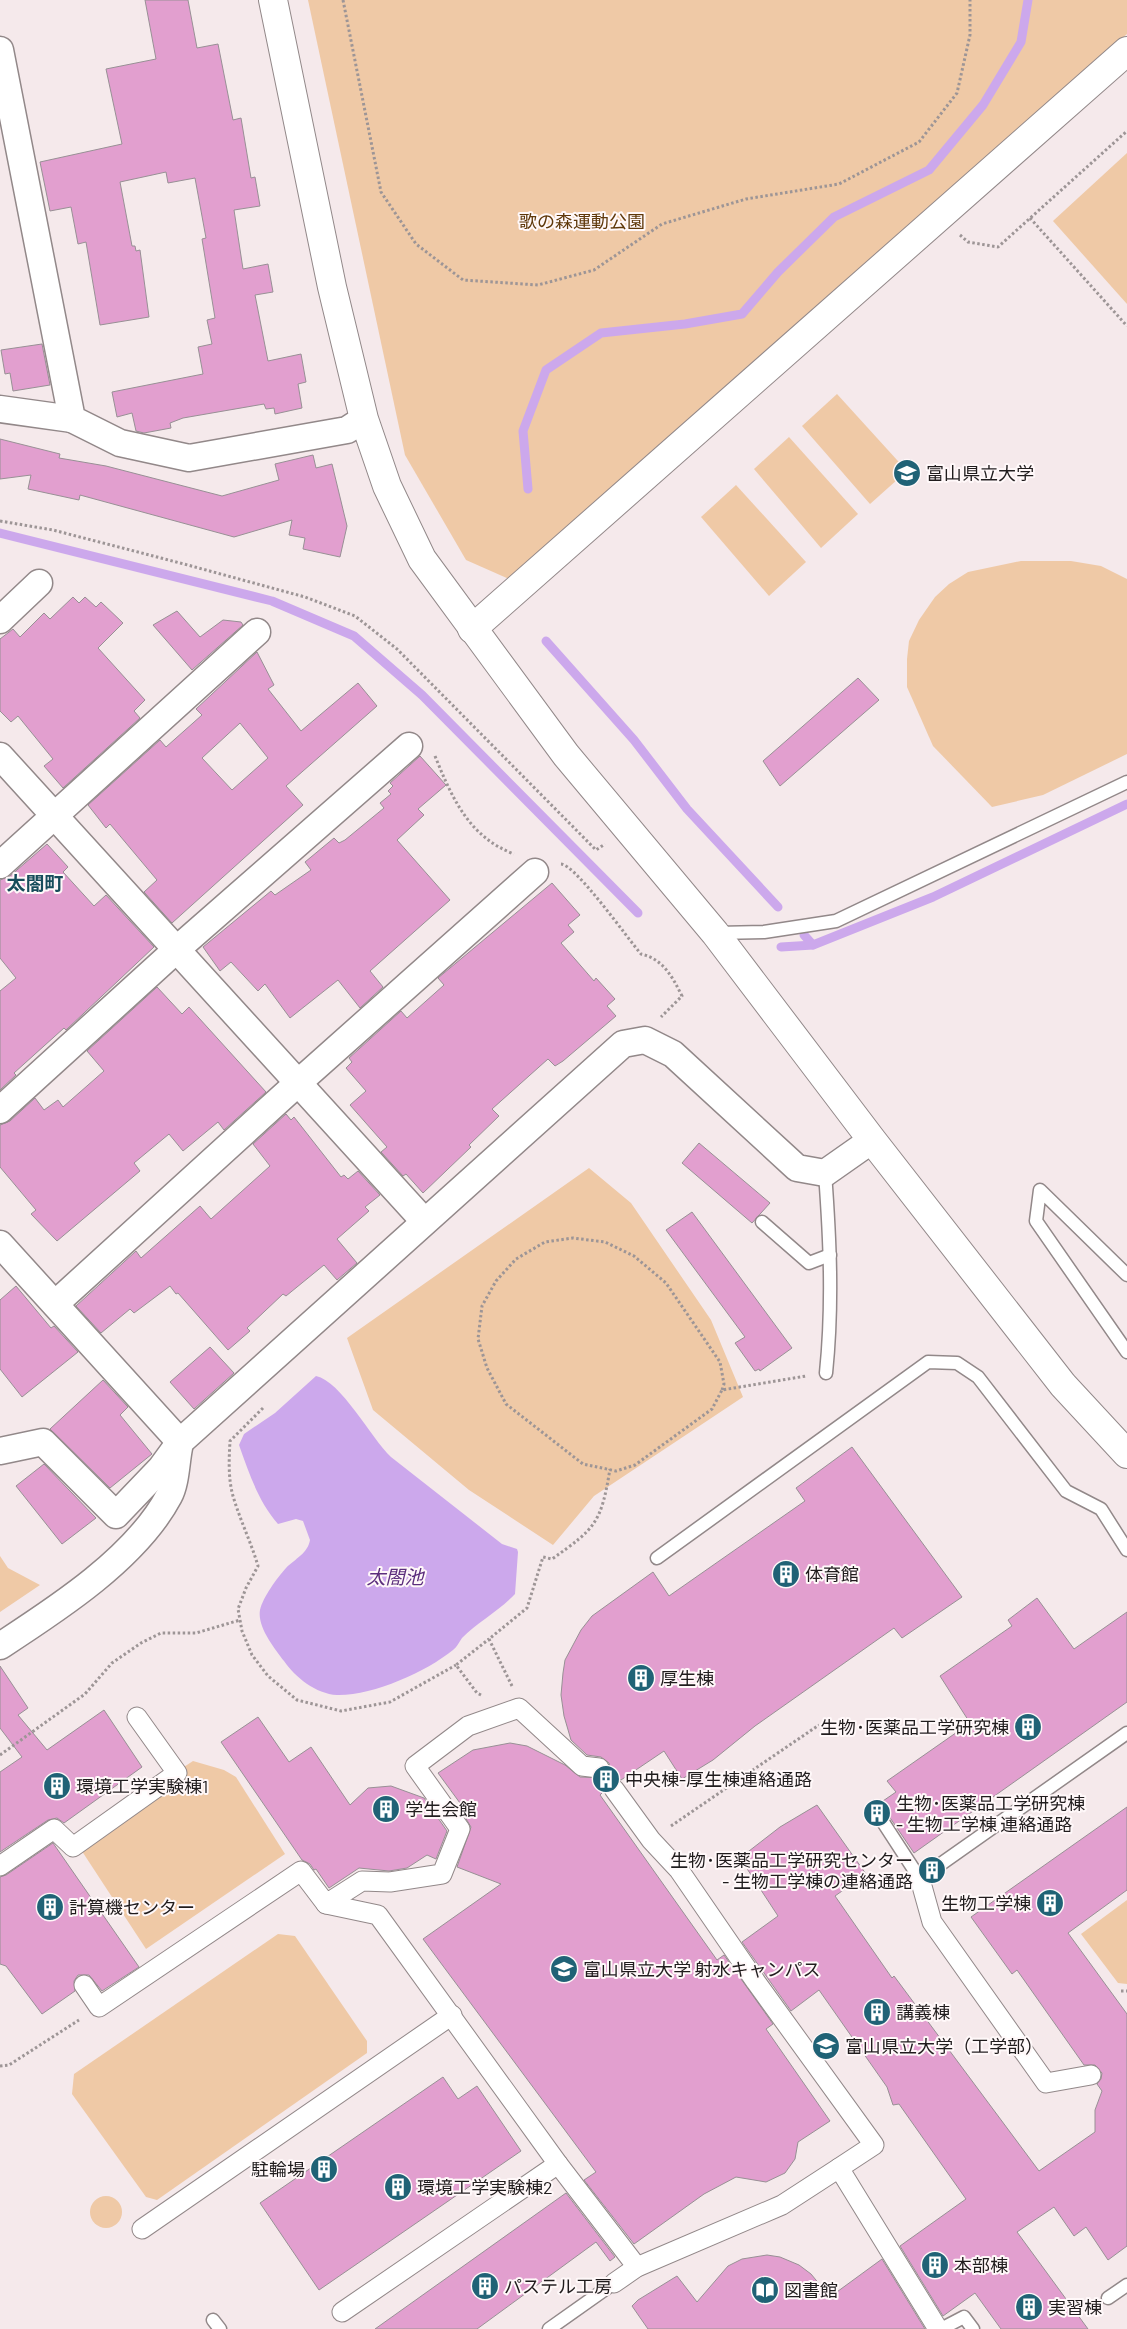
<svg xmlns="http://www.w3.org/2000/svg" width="1127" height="2329" font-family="Barlow,'Noto Sans JP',sans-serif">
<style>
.green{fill:#efc9a6}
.water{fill:#cca8ec}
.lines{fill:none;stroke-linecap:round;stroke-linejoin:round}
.stream{stroke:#cca8ec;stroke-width:9}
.building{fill:#e29fcf;stroke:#989095;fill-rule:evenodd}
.pedestrian-tunnel{stroke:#cac0c2;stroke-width:19;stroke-dasharray:19 9;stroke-linecap:butt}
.service-casing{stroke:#928889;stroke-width:15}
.pedestrian-casing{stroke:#928889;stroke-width:21}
.minor-casing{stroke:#928889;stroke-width:29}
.tertiary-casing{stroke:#928889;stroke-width:30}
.path{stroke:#9d9596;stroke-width:3;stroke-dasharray:2.5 2.5;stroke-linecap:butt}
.service{stroke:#fff;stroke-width:12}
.pedestrian{stroke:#fff;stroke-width:19}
.minor{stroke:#fff;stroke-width:26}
.tertiary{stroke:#fff;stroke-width:28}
.labels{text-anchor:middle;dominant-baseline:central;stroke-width:4;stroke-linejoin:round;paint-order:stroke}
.park-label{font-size:18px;fill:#5f380a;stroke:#fff8f9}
.poi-label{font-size:18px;fill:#201c1d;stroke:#fff8f9;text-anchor:start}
.neighbourhood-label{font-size:19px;font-weight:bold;fill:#174c5b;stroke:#fff8f9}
.water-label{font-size:19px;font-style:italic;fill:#5c2e7d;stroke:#fff8f9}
</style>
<rect width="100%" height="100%" fill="#f5e9eb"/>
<g class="green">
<polygon points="308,0 1127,0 1127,34 932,208 509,579 466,560 405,455"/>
<polygon points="1127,153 1127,304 1053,221"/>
<polygon points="837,394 907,471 870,504 802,426"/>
<polygon points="789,437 858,514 821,548 754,469"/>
<polygon points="736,485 806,562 769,596 701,517"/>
<polygon points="1021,561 1071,561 1101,566 1127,579 1127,754 1043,795 992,807 933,746 907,687 907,659 909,641 919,620 935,597 949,584 968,572"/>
<polygon points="589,1168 631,1203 711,1320 743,1397 594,1496 553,1545 469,1490 373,1410 347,1338"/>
<polygon points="0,1556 8,1568 40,1585 0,1612"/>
<polygon points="193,1761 224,1770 236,1777 285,1854 146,1949 74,1839"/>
<polygon points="1127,1900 1127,1984 1118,1983 1081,1934"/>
<polygon points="278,1934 295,1936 367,2041 367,2053 157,2200 146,2197 72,2094 74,2074"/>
<circle cx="106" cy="2212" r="16"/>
</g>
<path class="water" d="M316 1376C341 1381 371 1438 391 1457L502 1544 517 1549 518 1552 515 1594C499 1611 478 1622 462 1638 459 1642 457 1647 453 1650 426 1672 372 1696 337 1695 316 1694 295 1677 284 1661 275 1649 257 1627 260 1610 263 1597 277 1578 286 1568 295 1559 308 1553 310 1540L303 1521 296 1519 278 1524C258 1501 249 1473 239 1445L244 1434 275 1413Z"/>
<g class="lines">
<g class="stream">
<polyline points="528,489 523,431 546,370 601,333 685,324 742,314 778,272 834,217 929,170 983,105 1021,42 1028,0"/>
<polyline points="0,533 272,601 354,636 422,695 638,913"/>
<polyline points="546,641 634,740 687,809 778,907"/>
<polyline points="804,935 813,945"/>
<polyline points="781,947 813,945 933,897 1127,804"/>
</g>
</g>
<g class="building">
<polygon points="145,0 188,0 197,48 218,44 233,120 241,118 251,178 255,177 260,206 234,210 243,269 268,264 273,292 255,295 268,361 301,354 306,382 298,384 302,408 275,414 274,408 266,409 264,404 183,418 170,423 171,428 144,433 136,431 132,413 117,417 112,392 203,374 198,347 212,344 207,320 215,318 202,239 206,238 195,178 168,183 166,172 120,182 132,246 135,246 136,251 140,250 149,317 100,325 86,242 78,244 71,207 50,211 40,162 122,144 106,69 156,59"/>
<polygon points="42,344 50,385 13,391 10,373 5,374 1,350"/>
<polygon points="0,439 60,454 59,458 106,466 222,496 279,480 275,464 313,455 316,468 332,464 347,526 340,557 303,549 305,538 289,535 292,520 234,537 80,495 79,500 28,489 31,475 0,479"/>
<polygon points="73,597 79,603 85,597 96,607 101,602 123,623 98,648 145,700 134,711 140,718 63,788 44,766 53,759 18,716 11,722 0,711 0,639 13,629 20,637 44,613 50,619"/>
<polygon points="177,611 200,637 223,620 241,622 243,625 192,670 153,625"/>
<path d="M257 652 274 685 268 689 301 731 358 683 377 706 286 786 303 805 172 923 144 892 157 880 110 824 106 828 88 805 160 740 166 747 202 715 196 709ZM240 723 268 758 232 790 202 758Z"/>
<polygon points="858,678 879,700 780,786 763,761"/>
<polygon points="420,756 446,785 418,809 424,815 397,840 450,900 370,971 383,987 360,1008 338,980 290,1018 265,984 258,991 231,962 220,971 203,947 271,891 275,895 311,870 305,862 334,838 339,843 345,840 384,808 380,803 391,794 388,791 393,786 390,783"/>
<polygon points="47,844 68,867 63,872 94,906 106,895 154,947 66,1030 64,1028 14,1073 16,1075 0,1090 0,991 16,978 0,958 0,880 10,876"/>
<polygon points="552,883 580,915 568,925 574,932 561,943 594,981 596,978 615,999 607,1006 616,1016 563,1061 555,1066 548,1059 492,1109 499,1116 469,1145 471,1147 423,1193 406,1174 403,1176 381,1152 387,1147 350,1105 366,1091 346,1068 352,1062 349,1058 401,1011 407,1018 444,985 438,978"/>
<polygon points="157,987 182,1014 189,1007 266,1092 224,1130 218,1122 183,1151 169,1134 134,1163 140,1171 57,1241 31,1214 36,1210 0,1167 0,1125 10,1121 35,1098 44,1110 58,1100 63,1107 104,1071 87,1051"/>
<polygon points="286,1114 291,1120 294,1117 341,1177 344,1175 348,1179 358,1171 380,1195 365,1207 369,1211 337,1239 357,1263 337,1280 324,1265 286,1296 283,1294 247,1328 250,1331 228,1350 178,1293 176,1294 170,1286 134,1313 130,1309 101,1333 76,1306 136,1251 141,1258 200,1206 211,1219 270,1166 253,1144"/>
<polygon points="699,1143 770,1203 752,1223 682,1163"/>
<polygon points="692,1212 792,1348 760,1371 759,1369 755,1371 735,1343 745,1337 666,1230"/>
<polygon points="16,1286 51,1328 54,1326 78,1352 22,1397 0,1369 0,1300"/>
<polygon points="210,1347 234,1373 194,1409 170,1382"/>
<polygon points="103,1380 128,1407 120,1415 152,1454 110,1488 50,1429"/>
<polygon points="852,1447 962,1597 902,1638 894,1628 755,1726 713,1760 682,1779 664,1751 621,1780 613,1778 608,1780 604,1785 603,1792 600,1795 717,1960 724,1955 773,2024 766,2029 830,2121 798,2142 795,2159 785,2173 766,2182 736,2177 704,2194 634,2244 584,2180 596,2172 423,1939 501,1884 457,1867 471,1827 462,1812 468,1814 438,1773 473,1750 510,1743 527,1746 565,1765 580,1777 604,1778 610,1770 609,1763 601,1757 587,1755 571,1740 564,1716 561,1695 563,1673 565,1660 581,1630 592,1616 653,1572 669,1596 805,1501 796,1488"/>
<polygon points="44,1464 96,1518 62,1544 16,1486"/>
<polygon points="1037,1598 1074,1649 1127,1612 1127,1702 914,1853 880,1803 896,1792 887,1781 970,1723 940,1676 1012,1626 1008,1620"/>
<polygon points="0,1666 28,1708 18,1715 47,1750 104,1710 142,1767 64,1823 57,1818 48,1820 0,1852 0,1772 22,1757 0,1728"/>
<polygon points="258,1717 289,1762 311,1747 350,1805 368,1788 391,1786 424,1798 447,1831 436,1859 427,1855 407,1868 389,1871 359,1868 329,1888 316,1869 314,1870 310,1864 302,1860 221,1742"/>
<polygon points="817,1805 866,1874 835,1896 892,1978 894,1976 1039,2171 1095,2132 1095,2110 1102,2091 1097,2084 1101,2079 1102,2073 1095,2065 1084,2065 1017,1970 1012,1974 971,1917 1127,1807 1127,1890 1068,1933 1127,2014 1127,2246 1108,2260 1086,2227 1074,2236 1054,2207 1017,2232 1088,2329 1001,2329 975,2293 943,2316 900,2246 966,2199 899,2104 893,2105 887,2087 819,1990 791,2011 742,1942 778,1916 740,1858 780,1827"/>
<polygon points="53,1843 139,1967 102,1991 89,1975 78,1975 74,1981 75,1991 42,2014 6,1966 0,1964 0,1877 6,1875"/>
<polygon points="443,2077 458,2099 477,2086 521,2151 319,2290 260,2203"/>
<polygon points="566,2193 615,2257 610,2261 596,2242 477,2329 375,2329"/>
<polygon points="767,2255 780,2257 799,2265 811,2274 830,2297 882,2259 925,2329 648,2329 632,2306 638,2300 677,2276 697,2302 728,2266 742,2259"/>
</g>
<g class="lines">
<polyline class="pedestrian-tunnel" points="599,1768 614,1789"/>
<g class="service-casing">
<g id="service">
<polyline points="717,933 764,932 836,921 1127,782"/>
<path d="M825 1173C830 1240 833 1305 826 1373"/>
<polyline points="762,1222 809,1263 830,1255"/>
<polyline points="1127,1275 1040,1190 1036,1221 1127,1352"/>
<polyline points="657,1558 928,1362 957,1363 978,1377 1066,1491 1101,1509 1127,1550"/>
<polyline points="881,1819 920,1879 927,1873"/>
<polyline points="938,1866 1127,1733"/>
<polyline points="1108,2298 1127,2285"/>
<polyline points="213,2320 220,2329"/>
<polyline points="549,2329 614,2283"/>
<polyline points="941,2329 964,2317 973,2329"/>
</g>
</g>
<g class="pedestrian-casing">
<g id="pedestrian">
<polyline points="614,1789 651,1840 679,1870 756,1982 874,2145 839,2168 938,2329"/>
<polyline points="0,1866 54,1829 73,1847 177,1773 137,1717"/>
<polyline points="920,1879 932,1922 1046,2083 1091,2075"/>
<polyline points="326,1904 378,1915 558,2164 637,2267"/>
<polyline points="84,1985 99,2007 301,1871 326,1904 362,1881 390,1882 442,1874 460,1829 415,1766 468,1726 519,1708 582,1766 599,1768"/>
<polyline points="142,2229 452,2015"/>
<polyline points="614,2283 637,2267 782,2205 839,2168"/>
<polyline points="342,2312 558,2164"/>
</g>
</g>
<g class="minor-casing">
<g id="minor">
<polyline points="0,50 72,419 120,443 189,458 347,430 364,419"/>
<polyline points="0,409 72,419"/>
<polyline points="0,620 39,583"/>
<polyline points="0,756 424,1221"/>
<polyline points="0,865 257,632"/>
<polyline points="0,1110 176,950 409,746"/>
<polyline points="0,1244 180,1442"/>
<polyline points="55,1304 299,1082 535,872"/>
<polyline points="0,1451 43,1442 116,1515 161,1468 180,1442 623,1044 645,1040 673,1054 797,1168 825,1173 872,1140"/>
<path d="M0 1646C57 1609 136 1558 169 1496 176 1483 176 1463 179 1448"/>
</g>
</g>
<g class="tertiary-casing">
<g id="tertiary">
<polyline points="273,0 332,287 364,419 387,486 422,559 566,755 715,933 872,1140 1063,1385 1127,1454"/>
<polyline points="472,629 1127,51"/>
</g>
</g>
<g class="path">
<polyline points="343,0 381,192 416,244 463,280 538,285 594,270 662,224 746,199 839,184 919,142 957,93 970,35 970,0"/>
<polyline points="1030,218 1127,326"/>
<polyline points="960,235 968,242 998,247 1127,131"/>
<polyline points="0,521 53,530 184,564 305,597 355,616 397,649 596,850 605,844"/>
<path d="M435 756C452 798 469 837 514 854"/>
<path d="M561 864C576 865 628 939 641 954 663 959 672 976 682 996L661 1017"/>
<polyline points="722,1390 724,1384 720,1362 666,1283 634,1256 605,1242 573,1238 545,1242 516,1259 496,1281 482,1306 478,1339 487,1368 506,1404 583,1464 616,1471 635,1465 712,1409 722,1390 806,1376"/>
<path d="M263 1408 230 1441C229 1459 228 1478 233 1496 240 1520 251 1542 258 1566L246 1588 238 1609 242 1631 252 1655 268 1676 297 1700 341 1711 390 1702 456 1665"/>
<path d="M512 1686 489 1639 527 1608 543 1557 552 1559C596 1528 601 1523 610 1469"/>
<polyline points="481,1695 477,1693 456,1665 489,1639"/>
<polyline points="0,1755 85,1694 112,1663 141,1643 161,1633 196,1633 240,1620"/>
<polyline points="744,1776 819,1725"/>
<polyline points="671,1826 744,1776"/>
<polyline points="1121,1991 1127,1991"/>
<polyline points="0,2066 9,2065 79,2020"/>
</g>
<use href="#service" class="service"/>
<use href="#pedestrian" class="pedestrian"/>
<use href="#minor" class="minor"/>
<use href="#tertiary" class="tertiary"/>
</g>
<defs>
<g id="university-disc" transform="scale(1.4375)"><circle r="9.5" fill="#206276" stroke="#fff8f9"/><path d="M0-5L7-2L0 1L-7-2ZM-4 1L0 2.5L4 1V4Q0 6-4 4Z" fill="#fff"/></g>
<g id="building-disc" transform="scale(1.4375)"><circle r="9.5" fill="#206276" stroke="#fff8f9"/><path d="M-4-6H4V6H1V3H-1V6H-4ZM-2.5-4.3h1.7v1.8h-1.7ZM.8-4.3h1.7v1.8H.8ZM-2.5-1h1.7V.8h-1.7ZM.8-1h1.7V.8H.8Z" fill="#fff"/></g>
<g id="library-disc" transform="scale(1.4375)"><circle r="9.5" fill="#206276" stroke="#fff8f9"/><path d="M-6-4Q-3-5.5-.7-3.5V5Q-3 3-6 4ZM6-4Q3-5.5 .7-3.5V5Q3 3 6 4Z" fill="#fff"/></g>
</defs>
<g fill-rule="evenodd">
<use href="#university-disc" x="907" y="473"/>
<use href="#building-disc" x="786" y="1574"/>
<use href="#building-disc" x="641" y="1678"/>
<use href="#building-disc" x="1028" y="1727"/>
<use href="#building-disc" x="606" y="1779"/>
<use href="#building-disc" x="57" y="1786"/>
<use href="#building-disc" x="386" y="1809"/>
<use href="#building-disc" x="877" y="1813"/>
<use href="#building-disc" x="932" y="1870"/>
<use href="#building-disc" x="1050" y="1903"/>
<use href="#building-disc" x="50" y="1907"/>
<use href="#university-disc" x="564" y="1969"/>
<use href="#building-disc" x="877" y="2012"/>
<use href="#university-disc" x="826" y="2046"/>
<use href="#building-disc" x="324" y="2169"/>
<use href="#building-disc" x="398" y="2187"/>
<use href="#building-disc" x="935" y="2265"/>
<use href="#building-disc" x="485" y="2286"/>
<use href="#library-disc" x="765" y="2290"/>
<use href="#building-disc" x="1029" y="2307"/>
</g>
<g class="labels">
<g class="park-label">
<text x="582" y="221">歌の森運動公園</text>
</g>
<g class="poi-label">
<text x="926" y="473">富山県立大学</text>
<text x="805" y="1574">体育館</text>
<text x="660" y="1678">厚生棟</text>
<text x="1009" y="1727" text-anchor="end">生物･医薬品工学研究棟</text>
<text x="625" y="1779">中央棟-厚生棟連絡通路</text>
<text x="76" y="1786">環境工学実験棟1</text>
<text x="896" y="1803">生物･医薬品工学研究棟<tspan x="896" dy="21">- 生物工学棟 連絡通路</tspan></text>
<text x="405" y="1809">学生会館</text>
<text x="913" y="1860" text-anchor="end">生物･医薬品工学研究センター<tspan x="913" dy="21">- 生物工学棟の連絡通路</tspan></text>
<text x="1031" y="1903" text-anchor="end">生物工学棟</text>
<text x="69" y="1907">計算機センター</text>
<text x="583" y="1969">富山県立大学 射水キャンパス</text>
<text x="896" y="2012">講義棟</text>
<text x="845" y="2046">富山県立大学（工学部）</text>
<text x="305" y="2169" text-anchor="end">駐輪場</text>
<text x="417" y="2187">環境工学実験棟2</text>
<text x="954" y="2265">本部棟</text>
<text x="504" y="2286">パステル工房</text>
<text x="784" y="2290">図書館</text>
<text x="1048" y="2307">実習棟</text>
</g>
<g class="neighbourhood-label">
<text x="35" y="882">太閤町</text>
</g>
<g class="water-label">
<text x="395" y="1576">太閤池</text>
</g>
</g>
</svg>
